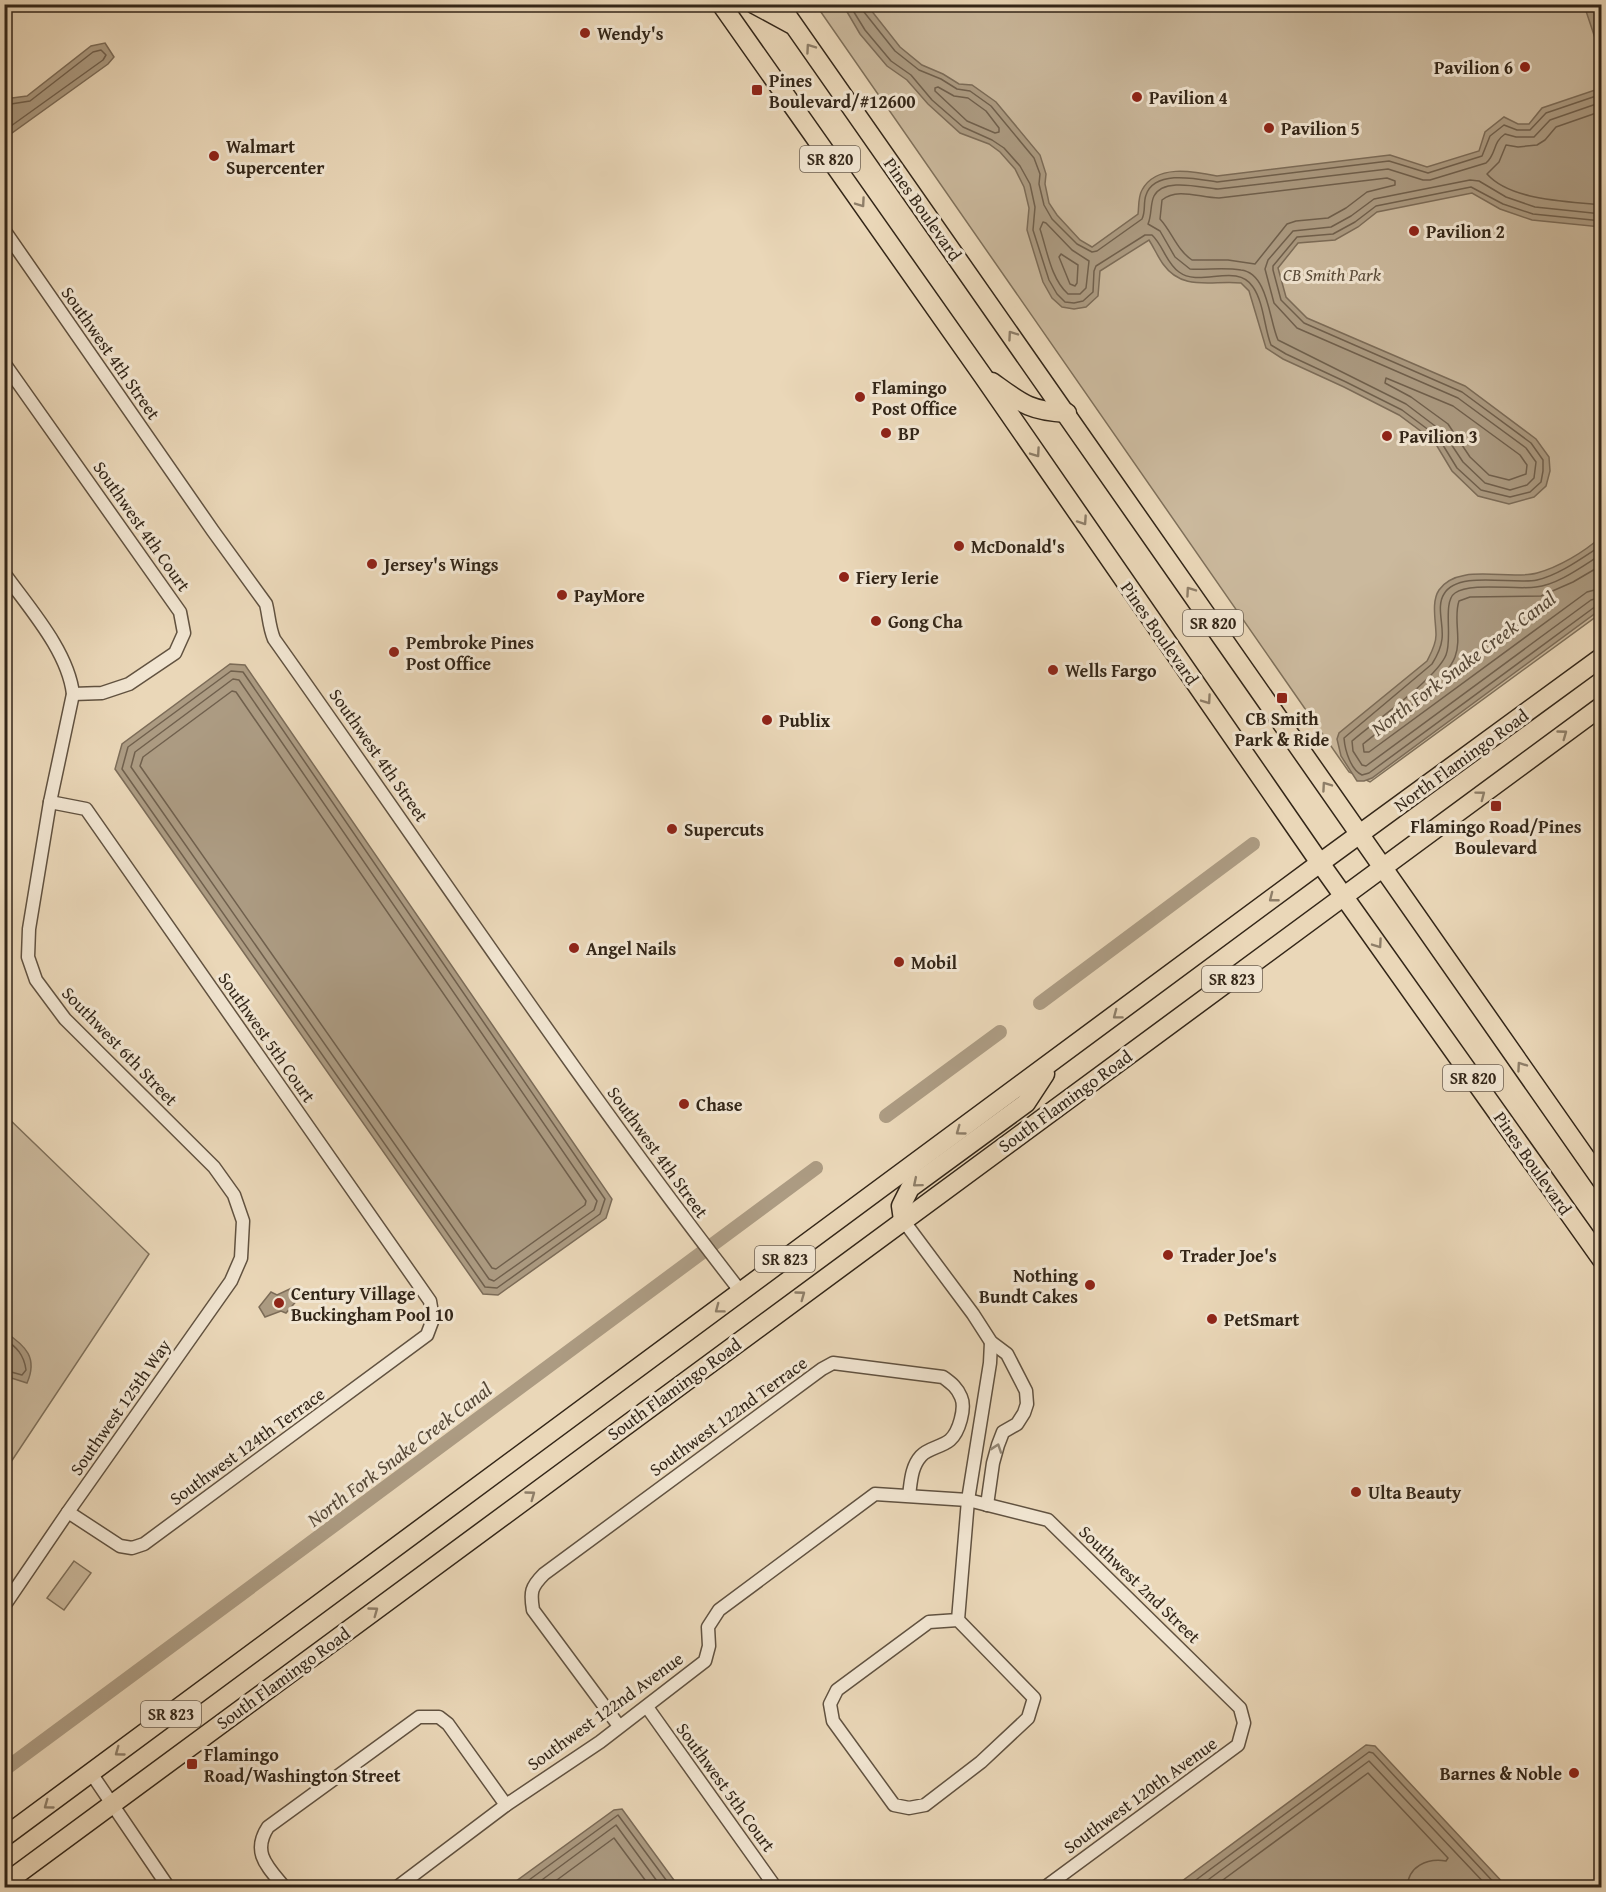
<svg xmlns="http://www.w3.org/2000/svg" width="1606" height="1892" font-family="'Gentium Book Plus',serif">
<style>
.green{fill:#cbb99d;stroke:#7f705a;stroke-width:1.5}
.water{fill:#ac9b82;stroke:#7c6c58;stroke-width:1.5}
.lines{fill:none;stroke-linecap:round;stroke-linejoin:round}
.shore{stroke:#70604d;stroke-width:1.5}
.canal{stroke:#ac9b82;stroke-width:14}
.minor-casing{stroke:#615240;stroke-width:15}
.highway-casing{stroke:#332618;stroke-width:21}
.minor{stroke:#f1e5d1;stroke-width:12}
.highway{stroke:#ead7b8;stroke-width:18}
.oneway{stroke:#8e7e68}
.oneway2{stroke:#928674}
.poi-dot{fill:#8f2418;stroke:#f1e5d1;stroke-width:2}
.labels{text-anchor:middle;dominant-baseline:central;stroke-width:6;stroke-linejoin:round;paint-order:stroke}
.shield{fill:#f1e5d1;stroke:#6c5f50;stroke-width:1.5}
.shield-label{font-size:16px;font-weight:bold;fill:#332618}
.poi-label{font-size:18px;font-weight:bold;fill:#332618;stroke:#f1e5d1;text-anchor:start}
.street-label{font-size:18px;fill:#332618;stroke:#f1e5d1}
.park-label{font-size:18px;font-style:italic;fill:#594b39;stroke:#f1e5d1}
.water-label{font-size:20px;font-style:italic;fill:#574938;stroke:#f1e5d1}
</style>
<rect width="100%" height="100%" fill="#ead7b8"/>
<filter id="stains"><feTurbulence type="fractalNoise" baseFrequency=".00333" numOctaves="4"/><feColorMatrix values="0 0 0 0 .2 0 0 0 0 .09 0 0 0 0 .02 0 0 0 .5 -.17"/></filter>
<radialGradient id="worn" r=".72"><stop offset=".6" stop-color="#630" stop-opacity="0"/><stop offset="1" stop-color="#630" stop-opacity=".3"/></radialGradient>
<g class="green">
<polygon points="816,5 1601,5 1601,613 1370,782 1349,772"/>
<polygon points="5,1115 149,1254 5,1471"/>
<polygon points="74,1561 91,1573 64,1610 47,1598"/>
</g>
<g class="water">
<path d="M843 5H867L900 47 922 65 943 74 959 84 972 85 996 102 1040 155 1046 174 1045 184 1049 203 1057 215 1080 240 1092 247 1138 214C1139 207 1138 197 1142 190 1156 164 1193 171 1217 176L1390 155 1427 167 1479 151 1485 132 1504 117 1518 124H1529L1542 108 1601 88V227L1532 220 1500 209 1472 193 1377 212 1358 227 1335 240 1298 243 1278 268 1286 297 1307 318 1465 386 1536 439 1549 457 1550 471 1546 486 1534 497 1509 504 1478 496 1452 471 1434 441 1399 415 1344 387 1283 359 1266 348 1249 291 1241 283C1212 280 1183 292 1163 264 1158 257 1154 248 1149 240L1100 271 1098 296 1086 307 1074 309 1062 307 1052 298 1043 282 1027 230 1029 208 1024 187 1015 169 1000 152 989 144 960 133 928 104 907 80 887 66 860 34Z"/>
<polygon points="1584,5 1601,5 1601,56"/>
<polygon points="105,43 114,57 108,64 5,138 5,90 12,98 27,96 91,46"/>
<path d="M1601 537V609L1372 778 1364 781H1357L1341 756 1337 739 1339 733 1427 661C1431 653 1436 645 1436 635 1436 621 1431 602 1439 590 1458 562 1509 581 1537 573 1559 567 1584 552 1601 537Z"/>
<polygon points="230,664 245,665 612,1199 606,1218 498,1295 483,1294 115,769 122,744"/>
<polygon points="292,1288 299,1298 286,1313 281,1311 265,1317 259,1307 271,1292 277,1295"/>
<path d="M5 1332C26 1346 38 1358 27 1383L5 1376Z"/>
<polygon points="1366,1745 1375,1746 1507,1887 1442,1887 1437,1883 1425,1888 1174,1887"/>
<polygon points="622,1809 679,1887 508,1887 614,1810"/>
</g>
<g class="lines">
<g class="shore">
<path d="M849 4 865 30 891 61 911 75 932 100 963 127 992 140 1004 148 1020 166 1030 184 1035 207 1033 230 1049 280 1057 294 1065 302 1074 303 1083 301 1093 292 1094 271 1096 266 1145 235H1152C1163 245 1166 263 1179 272 1200 288 1237 262 1253 287 1264 303 1264 327 1271 345L1286 354 1346 382 1402 410 1438 437 1457 468 1481 490 1510 497 1530 492 1541 482 1543 471V460L1531 443 1462 392 1304 323 1281 300 1273 270V266L1297 237 1333 234 1355 222 1376 206 1471 187 1503 204 1533 214 1602 221"/>
<path d="M862 4 864 12 895 51 919 70 941 79 957 89 970 91 991 106 1034 158 1040 174 1039 184 1044 205 1052 219 1077 244 1092 252 1097 251 1142 219C1146 211 1143 203 1146 195 1155 169 1198 179 1217 182L1389 161 1428 173 1482 156 1490 136 1504 125 1517 130H1530L1546 113 1602 94"/>
<polygon points="938,87 954,96 968,98 986,111 999,128 999,132 995,133 967,121 935,91 935,88"/>
<polyline points="4,99 11,104 30,101 93,52 101,50 106,55 103,60 4,131"/>
<path d="M1602 102 1550 120 1534 137H1516L1505 134C1492 143 1497 153 1486 163L1430 180H1423L1388 169 1218 189C1202 188 1164 177 1154 196 1150 204 1152 215 1148 224L1160 231 1175 257 1190 269C1207 270 1224 267 1241 270 1268 273 1269 320 1278 340L1406 404 1443 432 1463 462 1485 483 1510 490 1527 485 1534 478 1536 462 1526 448 1458 398 1297 328 1274 303 1265 269 1268 260 1293 231 1331 227 1351 216 1374 199 1470 180 1479 181 1506 197 1535 207 1602 214"/>
<path d="M1602 111 1556 127 1545 140 1537 145 1518 147 1506 145 1499 162 1487 174C1511 201 1568 201 1602 205"/>
<path d="M1387 178 1395 181V185L1367 192 1346 208 1328 218 1296 221 1287 224 1255 264 1228 260H1192C1177 250 1172 232 1160 219L1162 200C1178 187 1200 198 1219 198Z"/>
<path d="M1043 222 1046 223 1072 250 1089 261 1086 288 1080 294H1068C1051 279 1047 250 1040 229Z"/>
<polygon points="1061,254 1078,265 1077,283 1075,286 1070,284 1059,257"/>
<polygon points="1386,378 1453,406 1520,455 1527,465 1526,474 1509,480 1489,475 1470,457 1448,424 1411,397 1385,383"/>
<path d="M1602 545C1582 558 1559 575 1537 580 1513 585 1458 570 1444 594 1436 606 1444 625 1442 639 1441 649 1437 656 1432 664L1344 738C1345 751 1351 770 1362 775L1369 773 1596 606 1602 605"/>
<path d="M1602 554C1584 565 1558 585 1536 587 1517 590 1470 582 1455 593 1442 602 1453 638 1446 655 1436 679 1375 721 1352 741L1353 751 1362 765 1366 766 1591 600 1602 597"/>
<path d="M1602 565 1573 582 1541 596 1470 597 1459 601C1453 618 1462 639 1455 657 1445 683 1386 725 1363 744L1364 752H1369L1587 592 1602 588"/>
<polygon points="231,671 243,672 605,1199 600,1214 497,1288 485,1287 122,769 128,747"/>
<polygon points="233,679 239,680 597,1201 594,1210 494,1281 489,1279 131,767 135,752"/>
<polygon points="232,691 236,692 586,1201 585,1205 496,1269 492,1268 140,766 143,757"/>
<path d="M4 1339C17 1347 24 1355 26 1370L22 1375 4 1370"/>
<polyline points="518,1888 618,1815 672,1888"/>
<polyline points="531,1888 616,1825 662,1888"/>
<polyline points="546,1888 614,1838 651,1888"/>
<polyline points="1185,1888 1369,1752 1373,1753 1499,1888"/>
<polyline points="1197,1888 1369,1761 1489,1888"/>
<path d="M1212 1888 1368 1773 1448 1858 1446 1861C1427 1858 1408 1866 1407 1888"/>
</g>
<g class="canal">
<polyline points="1040,1003 1253,844"/>
<polyline points="886,1116 1000,1032"/>
<polyline points="4,1770 816,1168"/>
</g>
<g class="minor-casing">
<g id="minor">
<path d="M4 230 213 531 266 604C269 616 269 627 274 639 429 857 577 1081 741 1292"/>
<polyline points="4,363 180,612 184,633 175,653 129,684 102,693 73,694"/>
<path d="M4 573C29 608 68 651 73 694L50 802 29 929 28 957 36 980 65 1019 214 1167 234 1195 243 1221 241 1258 231 1281 68 1512 4 1606"/>
<polyline points="50,802 86,809 430,1301 433,1319 427,1335 144,1544 132,1548 120,1546 68,1512"/>
<polyline points="903,1220 973,1314 991,1342 1007,1354 1026,1391 1027,1404 1024,1413 1017,1424 1003,1432 998,1445 993,1463 987,1505"/>
<polyline points="958,1620 1034,1698 1028,1718 981,1762 925,1805 909,1808 894,1805 833,1721 830,1704 837,1690 929,1622 958,1620 968,1500 990,1363 991,1342"/>
<polyline points="647,1707 776,1888"/>
<path d="M619 1726 533 1610C530 1592 531 1587 544 1574L822 1369 833 1363 943 1377C951 1383 957 1387 961 1397 966 1408 959 1432 950 1440 942 1447 928 1448 921 1456 911 1467 911 1482 909 1495"/>
<polyline points="91,1773 169,1888"/>
<path d="M285 1888C268 1867 251 1853 268 1827L419 1717H439L448 1724 506 1805"/>
<polyline points="396,1888 506,1805 600,1742 705,1661 709,1646 708,1627 719,1610 875,1494 968,1500 1048,1520 1240,1708 1244,1723 1238,1745 1044,1888"/>
</g>
</g>
<g class="highway-casing">
<g id="highway">
<polyline points="721,4 983,376 1320,863 1602,1260"/>
<polyline points="754,4 791,24"/>
<polyline points="779,4 1602,1181"/>
<path d="M992 382C1021 403 1029 411 1067 413"/>
<polyline points="903,1220 901,1206 910,1188 1026,1103 1045,1074"/>
<polyline points="4,1837 1320,863 1602,657"/>
<polyline points="4,1884 1602,706"/>
</g>
</g>
<use href="#minor" class="minor"/>
<use href="#highway" class="highway"/>
</g>
<defs><path id="oneway-chevron" d="M-2-3.5L2.5 0L-2 3.5" fill="none" stroke-width="1.6" stroke-linecap="round" stroke-linejoin="round" transform="scale(1.5)"/></defs>
<g class="oneway">
<use href="#oneway-chevron" transform="translate(810 48) rotate(-125)"/>
<use href="#oneway-chevron" transform="translate(861 203) rotate(55)"/>
<use href="#oneway-chevron" transform="translate(1012 335) rotate(-125)"/>
<use href="#oneway-chevron" transform="translate(1036 453) rotate(55)"/>
<use href="#oneway-chevron" transform="translate(1083 521) rotate(56)"/>
<use href="#oneway-chevron" transform="translate(1190 591) rotate(-125)"/>
<use href="#oneway-chevron" transform="translate(1207 700) rotate(55)"/>
<use href="#oneway-chevron" transform="translate(1563 734) rotate(-36)"/>
<use href="#oneway-chevron" transform="translate(1326 786) rotate(-125)"/>
<use href="#oneway-chevron" transform="translate(1481 795) rotate(-37)"/>
<use href="#oneway-chevron" transform="translate(1273 898) rotate(142)"/>
<use href="#oneway-chevron" transform="translate(1378 944) rotate(55)"/>
<use href="#oneway-chevron" transform="translate(1117 1015) rotate(143)"/>
<use href="#oneway-chevron" transform="translate(1521 1066) rotate(-125)"/>
<use href="#oneway-chevron" transform="translate(960 1131) rotate(144)"/>
<use href="#oneway-chevron" transform="translate(917 1183) rotate(140)"/>
<use href="#oneway-chevron" transform="translate(801 1295) rotate(-36)"/>
<use href="#oneway-chevron" transform="translate(719 1309) rotate(143)"/>
<use href="#oneway-chevron" transform="translate(531 1495) rotate(-36)"/>
<use href="#oneway-chevron" transform="translate(374 1611) rotate(-36)"/>
<use href="#oneway-chevron" transform="translate(119 1752) rotate(144)"/>
<use href="#oneway-chevron" transform="translate(48 1805) rotate(144)"/>
</g>
<use class="oneway2" href="#oneway-chevron" transform="translate(997 1448) rotate(-71)"/>
<g class="poi-dot">
<circle cx="585" cy="33" r="6"/>
<circle cx="1525" cy="67" r="6"/>
<rect x="751" y="84" width="12" height="12" rx="3"/>
<circle cx="1137" cy="97" r="6"/>
<circle cx="1269" cy="128" r="6"/>
<circle cx="214" cy="156" r="6"/>
<circle cx="1414" cy="231" r="6"/>
<circle cx="860" cy="397" r="6"/>
<circle cx="886" cy="433" r="6"/>
<circle cx="1387" cy="436" r="6"/>
<circle cx="959" cy="546" r="6"/>
<circle cx="372" cy="564" r="6"/>
<circle cx="844" cy="577" r="6"/>
<circle cx="562" cy="595" r="6"/>
<circle cx="876" cy="621" r="6"/>
<circle cx="394" cy="652" r="6"/>
<circle cx="1053" cy="670" r="6"/>
<rect x="1276" y="692" width="12" height="12" rx="3"/>
<circle cx="767" cy="720" r="6"/>
<rect x="1490" y="800" width="12" height="12" rx="3"/>
<circle cx="672" cy="829" r="6"/>
<circle cx="574" cy="948" r="6"/>
<circle cx="899" cy="962" r="6"/>
<circle cx="684" cy="1104" r="6"/>
<circle cx="1168" cy="1255" r="6"/>
<circle cx="1090" cy="1285" r="6"/>
<circle cx="279" cy="1303" r="6"/>
<circle cx="1212" cy="1319" r="6"/>
<circle cx="1356" cy="1492" r="6"/>
<rect x="186" y="1758" width="12" height="12" rx="3"/>
<circle cx="1574" cy="1773" r="6"/>
</g>
<g class="labels">
<g class="shield">
<rect x="800" y="146" width="60" height="26" rx="4.5"/>
<rect x="1183" y="610" width="60" height="26" rx="4.5"/>
<rect x="1202" y="966" width="60" height="26" rx="4.5"/>
<rect x="1443" y="1065" width="60" height="26" rx="4.5"/>
<rect x="755" y="1246" width="60" height="26" rx="4.5"/>
<rect x="141" y="1701" width="60" height="26" rx="4.5"/>
</g>
<g class="shield-label">
<text x="830" y="159">SR 820</text>
<text x="1213" y="623">SR 820</text>
<text x="1232" y="979">SR 823</text>
<text x="1473" y="1078">SR 820</text>
<text x="785" y="1259">SR 823</text>
<text x="171" y="1714">SR 823</text>
</g>
<g class="poi-label">
<text x="597" y="33">Wendy's</text>
<text x="1513" y="67" text-anchor="end">Pavilion 6</text>
<text x="769" y="80">Pines<tspan x="769" dy="21">Boulevard/#12600</tspan></text>
<text x="1149" y="97">Pavilion 4</text>
<text x="1281" y="128">Pavilion 5</text>
<text x="226" y="146">Walmart<tspan x="226" dy="21">Supercenter</tspan></text>
<text x="1426" y="231">Pavilion 2</text>
<text x="872" y="387">Flamingo<tspan x="872" dy="21">Post Office</tspan></text>
<text x="898" y="433">BP</text>
<text x="1399" y="436">Pavilion 3</text>
<text x="971" y="546">McDonald's</text>
<text x="384" y="564">Jersey's Wings</text>
<text x="856" y="577">Fiery Ierie</text>
<text x="574" y="595">PayMore</text>
<text x="888" y="621">Gong Cha</text>
<text x="406" y="642">Pembroke Pines<tspan x="406" dy="21">Post Office</tspan></text>
<text x="1065" y="670">Wells Fargo</text>
<text x="1282" y="718" text-anchor="middle">CB Smith<tspan x="1282" dy="21">Park &amp; Ride</tspan></text>
<text x="779" y="720">Publix</text>
<text x="1496" y="826" text-anchor="middle">Flamingo Road/Pines<tspan x="1496" dy="21">Boulevard</tspan></text>
<text x="684" y="829">Supercuts</text>
<text x="586" y="948">Angel Nails</text>
<text x="911" y="962">Mobil</text>
<text x="696" y="1104">Chase</text>
<text x="1180" y="1255">Trader Joe's</text>
<text x="1078" y="1275" text-anchor="end">Nothing<tspan x="1078" dy="21">Bundt Cakes</tspan></text>
<text x="291" y="1293">Century Village<tspan x="291" dy="21">Buckingham Pool 10</tspan></text>
<text x="1224" y="1319">PetSmart</text>
<text x="1368" y="1492">Ulta Beauty</text>
<text x="204" y="1754">Flamingo<tspan x="204" dy="21">Road/Washington Street</tspan></text>
<text x="1562" y="1773" text-anchor="end">Barnes &amp; Noble</text>
</g>
<g class="street-label">
<text transform="translate(923 209) rotate(55)">Pines Boulevard</text>
<text transform="translate(111 353) rotate(55)">Southwest 4th Street</text>
<text transform="translate(142 526) rotate(55)">Southwest 4th Court</text>
<text transform="translate(1160 633) rotate(55)">Pines Boulevard</text>
<text transform="translate(379 755) rotate(55)">Southwest 4th Street</text>
<text transform="translate(1461 760) rotate(-36)">North Flamingo Road</text>
<text transform="translate(267 1037) rotate(55)">Southwest 5th Court</text>
<text transform="translate(120 1046) rotate(46)">Southwest 6th Street</text>
<text transform="translate(1065 1101) rotate(-36)">South Flamingo Road</text>
<text transform="translate(658 1152) rotate(54)">Southwest 4th Street</text>
<text transform="translate(1533 1163) rotate(55)">Pines Boulevard</text>
<text transform="translate(674 1389) rotate(-36)">South Flamingo Road</text>
<text transform="translate(120 1407) rotate(-55)">Southwest 125th Way</text>
<text transform="translate(728 1416) rotate(-36)">Southwest 122nd Terrace</text>
<text transform="translate(247 1446) rotate(-36)">Southwest 124th Terrace</text>
<text transform="translate(1140 1584) rotate(44)">Southwest 2nd Street</text>
<text transform="translate(283 1678) rotate(-36)">South Flamingo Road</text>
<text transform="translate(605 1711) rotate(-36)">Southwest 122nd Avenue</text>
<text transform="translate(726 1787) rotate(54)">Southwest 5th Court</text>
<text transform="translate(1140 1795) rotate(-36)">Southwest 120th Avenue</text>
</g>
<g class="park-label">
<text x="1332" y="274">CB Smith Park</text>
</g>
<g class="water-label">
<text transform="translate(1463 663) rotate(-37)">North Fork Snake Creek Canal</text>
<text transform="translate(399 1454) rotate(-37)">North Fork Snake Creek Canal</text>
</g>
</g>
<rect width="1606" height="1892" fill="none" stroke="#ead7b8" stroke-width="24"/>
<rect x="6" y="6" width="1594" height="1880" fill="none" stroke="#332618" stroke-width="3"/>
<rect x="12" y="12" width="1582" height="1868" fill="none" stroke="#332618" stroke-width="1.5"/>
<rect width="100%" height="100%" filter="url(#stains)"/>
<rect width="100%" height="100%" fill="url(#worn)"/>
</svg>
